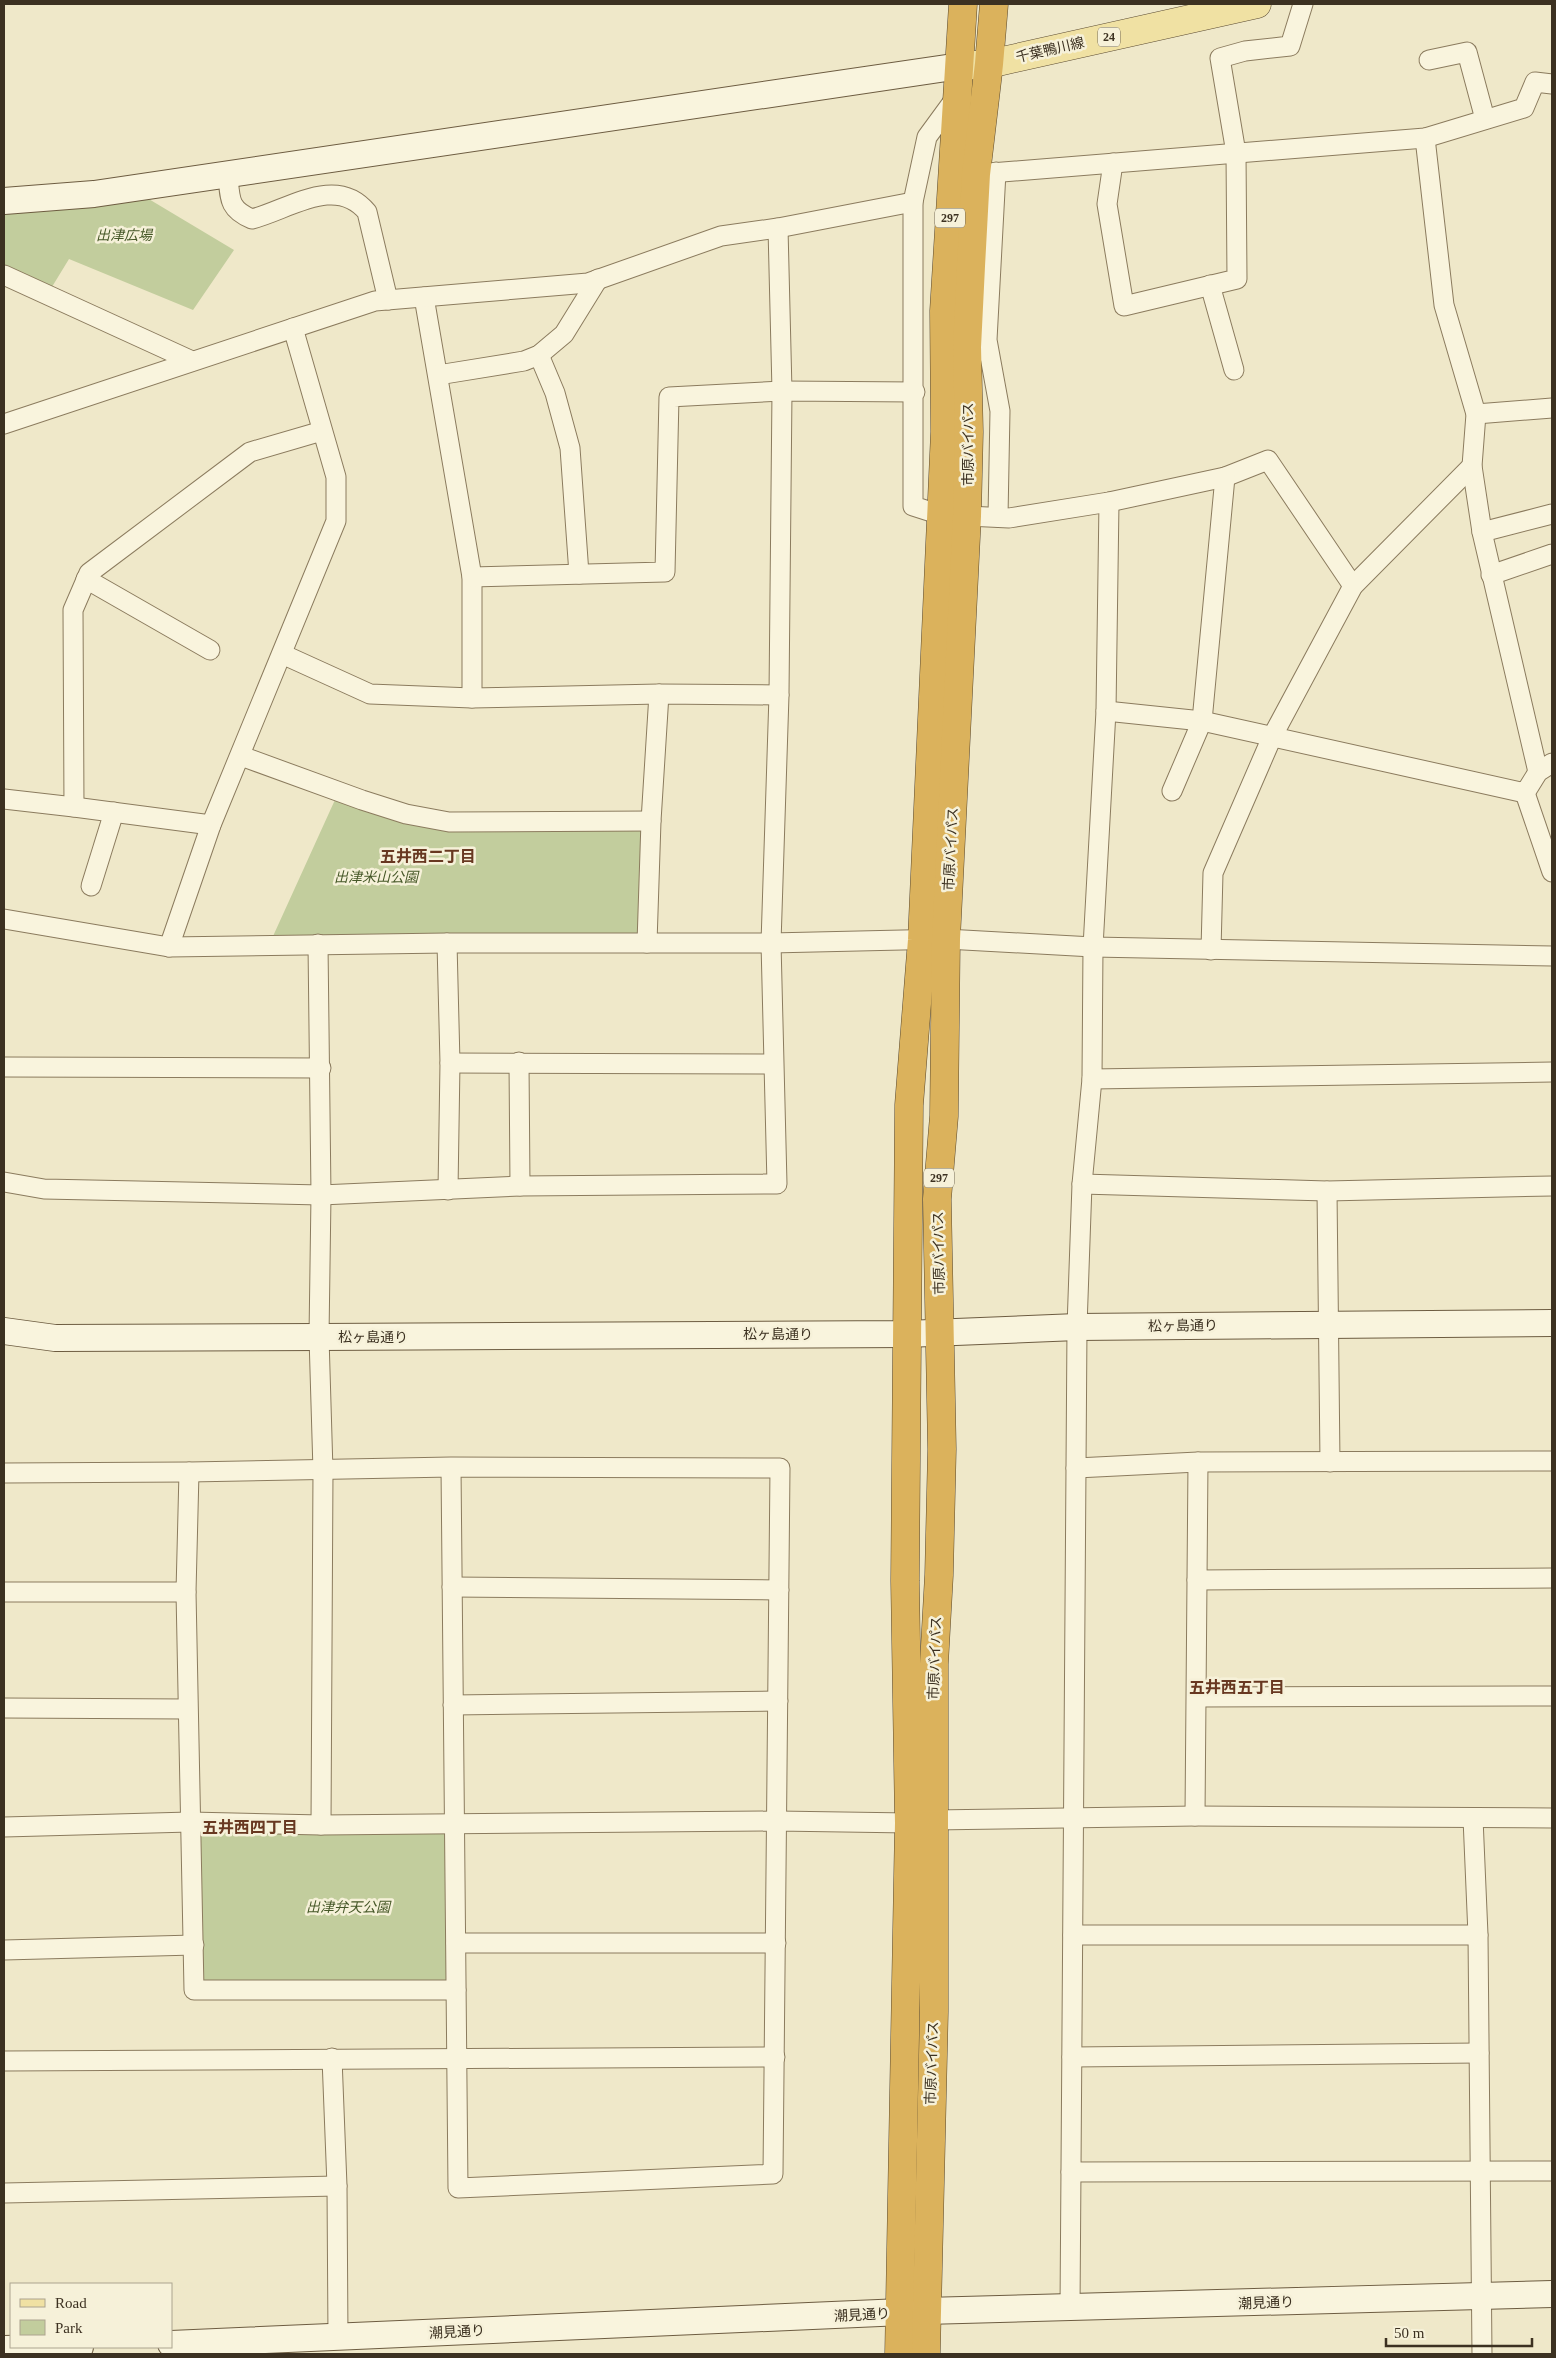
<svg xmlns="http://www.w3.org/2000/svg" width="1556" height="2358" font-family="'Times New Roman','Noto Sans JP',serif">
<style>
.green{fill:#c2cd9d}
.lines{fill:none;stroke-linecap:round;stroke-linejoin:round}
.street-casing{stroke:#8b7b5e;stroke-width:21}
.secondary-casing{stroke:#6d5c41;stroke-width:28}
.primary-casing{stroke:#594931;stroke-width:29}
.highway-casing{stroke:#594931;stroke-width:29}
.street{stroke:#f9f4dd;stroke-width:19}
.secondary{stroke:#f9f4dd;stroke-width:26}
.primary{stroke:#f0e1a3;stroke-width:28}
.highway{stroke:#dbb25c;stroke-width:28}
.labels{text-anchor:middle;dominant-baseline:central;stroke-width:5;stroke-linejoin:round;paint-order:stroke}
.shield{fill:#f6f1d9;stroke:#746b58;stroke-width:1}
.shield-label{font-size:12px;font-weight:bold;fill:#3c3121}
.street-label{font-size:14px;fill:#3c3121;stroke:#f6f1d9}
.park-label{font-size:14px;font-style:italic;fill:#465828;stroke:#f6f1d9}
.quarter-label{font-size:16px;font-weight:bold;fill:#683821;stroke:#f6f1d9}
</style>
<rect width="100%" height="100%" fill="#efe8c9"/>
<g class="green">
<polygon points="132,189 234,250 193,310 69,259 47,295 4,271 4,200"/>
<polygon points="339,791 406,814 651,821 647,943 269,945"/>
<polygon points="190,1822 454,1824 456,1990 194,1990"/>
</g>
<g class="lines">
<g class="street-casing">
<g id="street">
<polyline points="1429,60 1467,52 1485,119"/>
<polyline points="1425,138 1444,305 1476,414 1472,466 1482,532 1538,772"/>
<polyline points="1113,163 1107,204 1124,306 1237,279 1236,153 1220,58 1245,51 1290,46 1303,4"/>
<polyline points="996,172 987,340 1000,411 998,517"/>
<path d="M228 175C230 198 228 209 252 219 288 210 336 174 367 212L388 300"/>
<polyline points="966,175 1425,138 1524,108 1535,82 1552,84"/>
<polyline points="4,275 192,361"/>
<polyline points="1210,285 1234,370"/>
<polyline points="424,297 472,577 472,698"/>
<polyline points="539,355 555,393 570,448 579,574"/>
<polyline points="438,375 524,361 539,355 564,334 598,279"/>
<polyline points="1476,414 1552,408"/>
<polyline points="4,424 375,301 588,283 721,236 778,228 913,202"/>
<polyline points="941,515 913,506 913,202 927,137 957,96"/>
<polyline points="967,516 1009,518 1109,502 1225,477 1268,460 1353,586"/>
<polyline points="1482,532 1552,514"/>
<polyline points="1491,575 1552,554"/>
<polyline points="472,577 665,572 669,397 782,391 915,392"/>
<polyline points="86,579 210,650"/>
<polyline points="282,654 370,694 472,698 659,694 779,695"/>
<polyline points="1106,711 1202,721 1525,793 1538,772 1552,763"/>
<polyline points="241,756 362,800 406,814 449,822 651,821"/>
<polyline points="1172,791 1202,721 1225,477"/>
<polyline points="1525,793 1552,872"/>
<polyline points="4,799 74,807 211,825"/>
<polyline points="74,807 73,610 89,573 250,452 322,431"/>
<polyline points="91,886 114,812"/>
<polyline points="4,919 169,947 447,943 771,943 946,939 1093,947 1552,956"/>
<polyline points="447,943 450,1063 448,1190"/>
<polyline points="647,943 651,821 659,694"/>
<polyline points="318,944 321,1195 319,1337 323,1471 321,1825"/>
<polyline points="169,947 211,825 336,521 336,477 293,328"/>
<polyline points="1211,950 1213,873 1272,737 1353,586 1472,466"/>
<polyline points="519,1062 520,1186"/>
<polyline points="450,1063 772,1064"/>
<polyline points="4,1067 321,1068"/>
<polyline points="1092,1079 1552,1072"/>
<polyline points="4,1182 44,1189 321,1195 520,1186 777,1184 771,943 779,695 782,391 778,228"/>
<polyline points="1082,1184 1327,1191 1552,1186"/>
<polyline points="1327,1191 1330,1462"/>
<polyline points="1076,1468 1198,1462 1552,1461"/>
<polyline points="189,1472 186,1592 194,1990 456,1990"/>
<polyline points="4,1473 189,1472 451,1467 780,1468 773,2174 458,2188 451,1467"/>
<polyline points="1197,1580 1552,1578"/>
<polyline points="452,1587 779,1590"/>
<polyline points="4,1592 186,1592"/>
<polyline points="1197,1697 1552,1696"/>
<polyline points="453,1705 778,1701"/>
<polyline points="4,1708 187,1709"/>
<polyline points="1195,1816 1198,1462"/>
<polyline points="1473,1818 1478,1935 1482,2354"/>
<polyline points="933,1820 1195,1816 1552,1818"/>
<polyline points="4,1827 190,1822 321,1825 777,1821 909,1823"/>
<polyline points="1073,1935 1478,1935"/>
<polyline points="456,1943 776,1943"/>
<polyline points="4,1950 194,1945"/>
<polyline points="1072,2057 1479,2053"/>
<polyline points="332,2058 337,2186 338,2338"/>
<polyline points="4,2061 775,2057"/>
<polyline points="1071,2172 1552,2171"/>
<polyline points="4,2193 337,2186"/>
<polyline points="1070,2309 1077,1327 1082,1184 1092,1079 1093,947 1106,711 1109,502"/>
</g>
</g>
<g class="secondary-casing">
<g id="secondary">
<polyline points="4,201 94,194 960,66"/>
<polyline points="4,1331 55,1338 319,1337 906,1334 1077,1327 1552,1323"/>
<polyline points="171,2344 925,2311 1552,2294"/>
<polyline points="4,2349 80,2347"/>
</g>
</g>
<g class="primary-casing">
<polyline id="primary" points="960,66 989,64 1257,4"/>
</g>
<g class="highway-casing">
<g id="highway">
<polyline points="899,2354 909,1823 905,1581 909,1105 922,940 945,432 944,311 963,4"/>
<polyline points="926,2354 934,2012 934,1664 939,1575 942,1449 937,1199 944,1116 946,939 967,516 969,432 967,347 971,266 976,174 989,64 994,4"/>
</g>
</g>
<use href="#street" class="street"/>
<use href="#secondary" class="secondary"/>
<use href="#primary" class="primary"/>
<use href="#highway" class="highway"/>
</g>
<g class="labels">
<g class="shield">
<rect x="1098" y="27.5" width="22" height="19" rx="4"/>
<rect x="935" y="208.5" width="30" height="19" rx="4"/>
<rect x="924" y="1168.5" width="30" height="19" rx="4"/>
</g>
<g class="shield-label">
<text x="1109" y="37">24</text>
<text x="950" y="218">297</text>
<text x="939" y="1178">297</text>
</g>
<g class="street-label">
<text transform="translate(1050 50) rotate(-13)">千葉鴨川線</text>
<text transform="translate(968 444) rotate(-90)">市原バイパス</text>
<text transform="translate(951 849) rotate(-87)">市原バイパス</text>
<text transform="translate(939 1253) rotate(-91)">市原バイパス</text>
<text transform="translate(1183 1326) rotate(-1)">松ヶ島通り</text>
<text x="778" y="1334">松ヶ島通り</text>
<text x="373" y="1337">松ヶ島通り</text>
<text transform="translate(935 1658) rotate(-88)">市原バイパス</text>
<text transform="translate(932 2063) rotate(-88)">市原バイパス</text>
<text transform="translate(1266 2303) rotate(-2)">潮見通り</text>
<text transform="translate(862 2315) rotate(-3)">潮見通り</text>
<text transform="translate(457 2332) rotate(-3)">潮見通り</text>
</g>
<g class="park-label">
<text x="124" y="235">出津広場</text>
<text x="376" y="877">出津米山公園</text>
<text x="348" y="1907">出津弁天公園</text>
</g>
<g class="quarter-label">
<text x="428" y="856">五井西二丁目</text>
<text x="1237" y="1687">五井西五丁目</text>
<text x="250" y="1827">五井西四丁目</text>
</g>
</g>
<rect width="1556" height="2358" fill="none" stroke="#3c3121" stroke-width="10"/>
<rect x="10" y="2283" width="162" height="65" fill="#f6f1d9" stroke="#aca48f"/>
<rect x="20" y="2299" width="25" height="8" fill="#f0e1a3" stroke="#aca48f"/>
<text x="55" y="2308" font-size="15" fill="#3c3121">Road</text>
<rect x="20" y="2320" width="25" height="15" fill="#c2cd9d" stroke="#aca48f"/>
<text x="55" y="2333" font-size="15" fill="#3c3121">Park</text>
<path d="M1386 2338v8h146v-8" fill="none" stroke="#3c3121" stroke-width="2.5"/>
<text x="1394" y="2338" font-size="15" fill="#3c3121" stroke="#f6f1d9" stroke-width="4" paint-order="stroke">50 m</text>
</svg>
